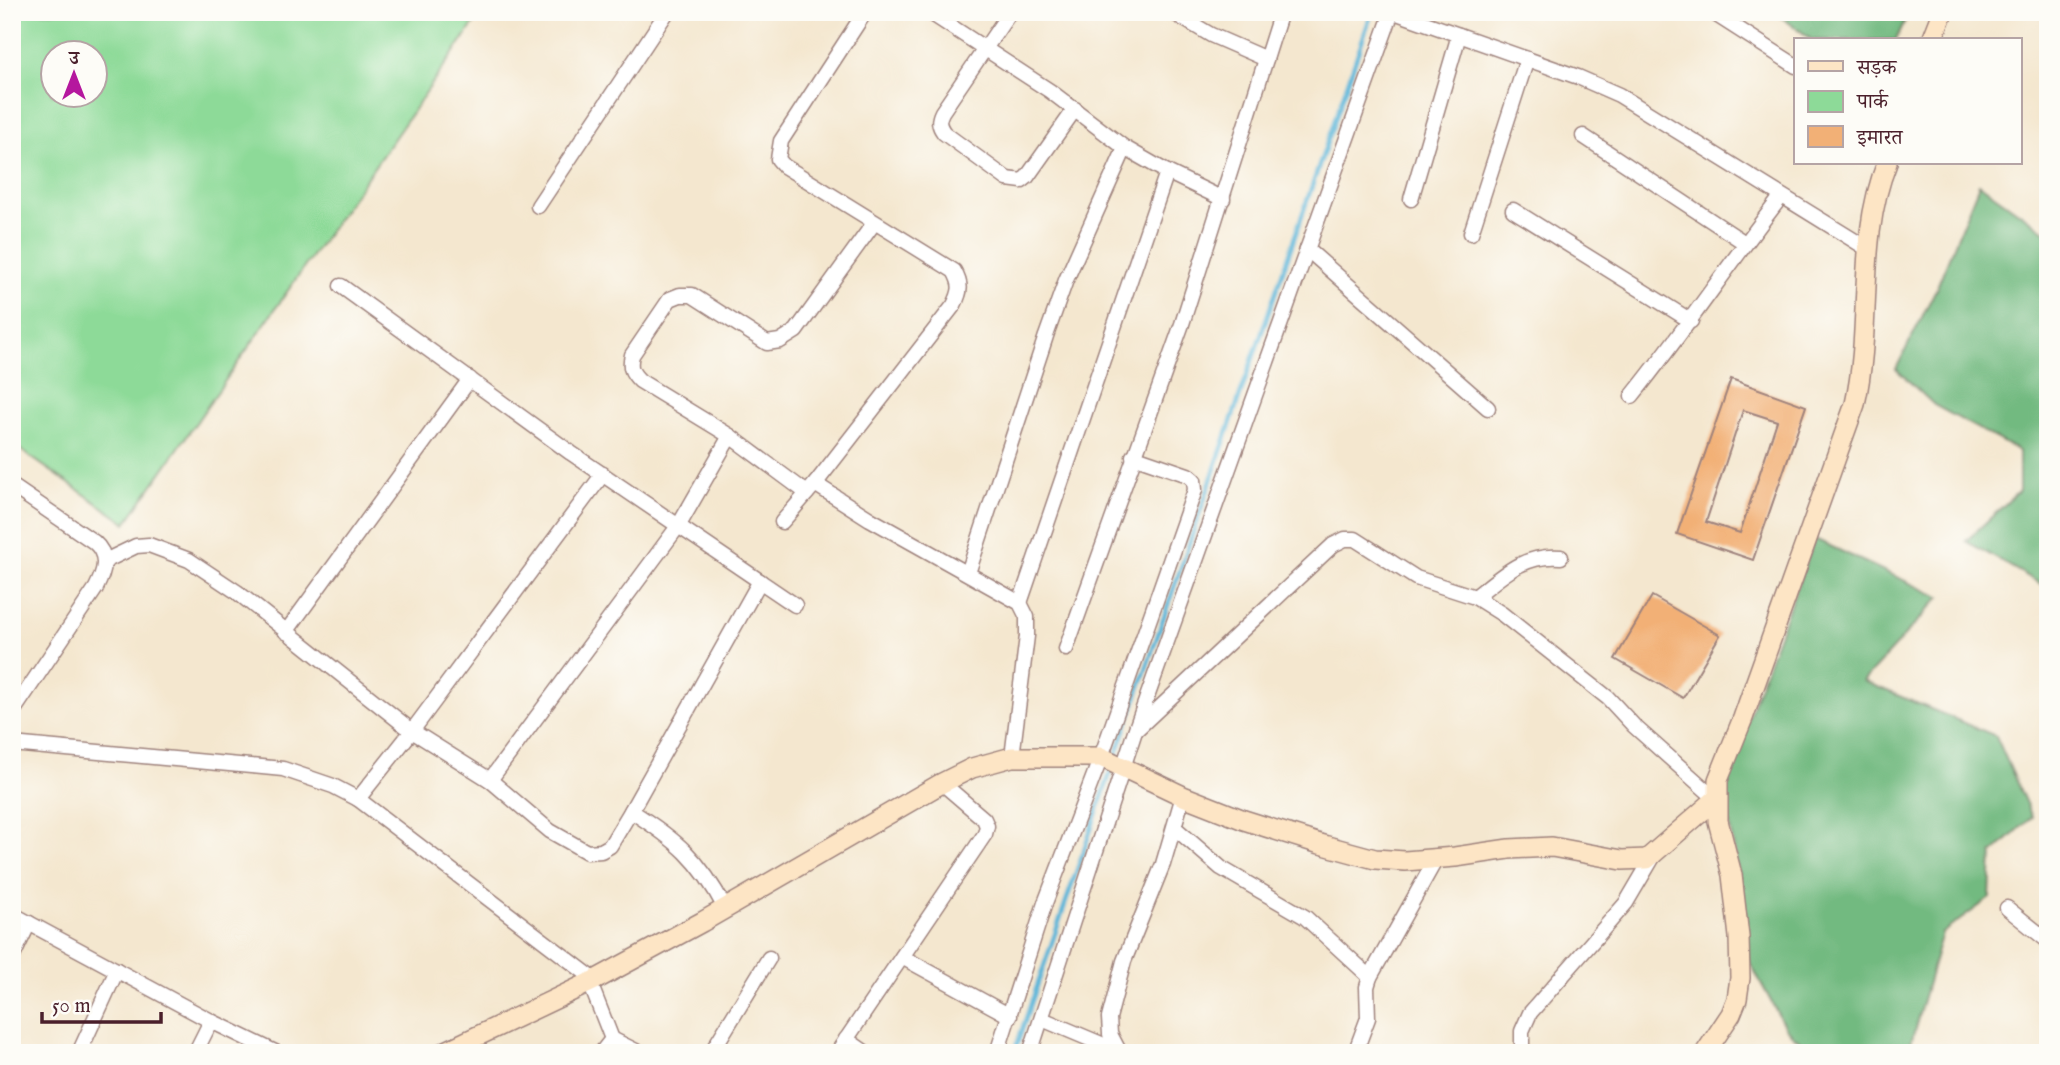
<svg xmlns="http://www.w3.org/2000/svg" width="2060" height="1065" font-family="'IM FELL English','Noto Serif Devanagari',serif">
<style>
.green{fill:#8dda98;stroke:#6c7c62;stroke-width:2;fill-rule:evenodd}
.forest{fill:#72ba80;stroke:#5e6c56;stroke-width:2}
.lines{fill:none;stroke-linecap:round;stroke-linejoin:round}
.stream{stroke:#5bb6d9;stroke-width:4.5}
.building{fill:#f2b076;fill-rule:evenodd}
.street-casing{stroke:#9f837d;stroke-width:17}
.secondary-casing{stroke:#9f837d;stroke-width:22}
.street{stroke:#fff;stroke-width:14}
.secondary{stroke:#fde5c5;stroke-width:19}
</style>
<rect width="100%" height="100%" fill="#fdfcf7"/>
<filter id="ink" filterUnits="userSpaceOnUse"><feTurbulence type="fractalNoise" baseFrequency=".0143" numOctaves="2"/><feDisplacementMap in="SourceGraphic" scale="14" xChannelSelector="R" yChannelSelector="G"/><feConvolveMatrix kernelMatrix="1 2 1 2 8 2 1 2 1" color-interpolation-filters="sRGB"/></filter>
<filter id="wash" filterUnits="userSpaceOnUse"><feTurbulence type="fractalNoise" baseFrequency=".00686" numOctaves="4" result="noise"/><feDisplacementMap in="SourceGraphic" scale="28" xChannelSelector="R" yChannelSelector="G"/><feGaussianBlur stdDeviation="1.57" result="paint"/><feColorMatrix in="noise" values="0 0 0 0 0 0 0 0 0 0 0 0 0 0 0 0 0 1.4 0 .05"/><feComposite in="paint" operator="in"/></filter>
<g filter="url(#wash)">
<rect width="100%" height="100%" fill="#f4e7cf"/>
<path class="green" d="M12 12H482L126 523 12 444ZM52 52H94V94H52Z"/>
<g class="forest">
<polygon points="1774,12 1909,12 1896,40 1813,40"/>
<polygon points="1979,184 2048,233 2048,588 1966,541 2019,491 2019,451 1934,405 1896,369 1937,287"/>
<polygon points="1815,539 1940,597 1863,681 1996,736 2032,817 1992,854 1990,898 1942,933 1910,1046 1892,1053 1814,1053 1786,1029 1748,959 1738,873 1724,792 1755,698"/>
</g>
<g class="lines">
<g class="stream">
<polyline points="1115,759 1372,12"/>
<polyline points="1014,1053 1112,768"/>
</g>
</g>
<g id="blocks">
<g class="building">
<path d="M1731 379 1806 406 1753 560 1677 534ZM1743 410 1777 421 1740 533 1706 522Z"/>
<polygon points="1652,596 1720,635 1683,698 1615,659"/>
</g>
</g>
</g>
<g filter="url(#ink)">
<use href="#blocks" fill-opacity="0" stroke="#9f837d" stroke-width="2"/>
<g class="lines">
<g class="street-casing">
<g id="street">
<polyline points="929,12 1050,91 1125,148 1167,172 1223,199"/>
<path d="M1010 12 942 112C938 120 938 125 944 133L1007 179 1022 181 1027 177 1075 109"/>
<polyline points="1172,12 1211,35 1266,59"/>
<polyline points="1394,12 1578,77 1619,95 1868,249"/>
<polyline points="1712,12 1796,66"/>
<polyline points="1583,136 1745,243"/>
<polyline points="1411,199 1459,35"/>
<polyline points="538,206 667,12"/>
<polyline points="1513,210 1691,321"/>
<polyline points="1471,233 1527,59"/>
<polyline points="1307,249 1488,408"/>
<polyline points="341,286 571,453 795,605"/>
<path d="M1632 396C1684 332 1730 262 1781 197"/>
<polyline points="815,484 870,519 1020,603 1027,617 1027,636 1012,757"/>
<path d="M12 486 94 542C110 556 104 572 96 588L12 713"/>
<path d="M807 493 730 436 640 381C631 372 629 367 632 355L670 299 680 295H692L767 343 780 341 796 331 874 223"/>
<path d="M782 522 815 484 954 305C961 291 962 285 954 271L784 166 778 159 781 141 865 12"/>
<polyline points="105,561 136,546 149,545 189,560 237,592 412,731 490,780 550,831 587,852 601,851 610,846 631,811 760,581"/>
<polyline points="968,573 1046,336 1066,280 1125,148"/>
<path d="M1475 597C1503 575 1523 554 1561 557"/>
<polyline points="1020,603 1167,172"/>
<polyline points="286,632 470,379"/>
<polyline points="1066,649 1182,324 1281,12"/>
<polyline points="1136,730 1333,545 1345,539 1355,539 1416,578 1475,597 1502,614 1608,698 1634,726 1716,799"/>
<polyline points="12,744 283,769 333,786 358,799 595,980"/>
<polyline points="490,780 679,525 730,436"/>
<polyline points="358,799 412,731 603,474"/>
<path d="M631 811C677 840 700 860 725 908"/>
<polyline points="1175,828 1221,868 1305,917 1370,977"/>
<polyline points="2007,908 2048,941"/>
<polyline points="12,914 211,1021 195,1053"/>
<polyline points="902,957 1010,1016"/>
<polyline points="12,958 29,923"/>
<polyline points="590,983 612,1039"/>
<polyline points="1042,1019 1118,1051"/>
<polyline points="211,1021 277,1053"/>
<polyline points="846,1039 866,1053"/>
<polyline points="79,1053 117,970"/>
<polyline points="601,1053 612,1039 640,1053"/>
<polyline points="711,1053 769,958"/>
<polyline points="837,1053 985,834 987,826 984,819 942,783"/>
<polyline points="997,1053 1045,903 1101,757 1195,490 1194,480 1188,475 1133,456"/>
<polyline points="1030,1053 1135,731 1392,12"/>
<polyline points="1120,1053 1110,1034 1109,1018 1124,961 1163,864 1183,796"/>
<polyline points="1355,1053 1368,1018 1367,987 1370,977 1436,859"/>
<polyline points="1522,1053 1522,1031 1530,1013 1626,903 1656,852"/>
</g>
</g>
<g class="secondary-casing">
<g id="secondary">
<polyline points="1932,40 1943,12"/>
<polyline points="442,1053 595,980 702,922 942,783 972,768 1012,757 1101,757 1183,796 1244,820 1320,844 1375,859 1405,861 1455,857 1509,849 1552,847 1622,860 1647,859 1716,799"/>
<path d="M1705 1053 1731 1014 1737 999 1740 978 1739 937 1732 875 1718 821V780L1743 718 1855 404C1873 324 1856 240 1887 163"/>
</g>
</g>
<use href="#street" class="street"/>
<use href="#secondary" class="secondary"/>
</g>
</g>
<rect width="2060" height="1065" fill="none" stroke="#fdfcf7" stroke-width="42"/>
<rect x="1794" y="38" width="228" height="126" fill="#fdfcf7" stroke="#b5a4a5" stroke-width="2"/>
<rect x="1808" y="61" width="35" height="10" fill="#fde5c5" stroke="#b5a4a5" stroke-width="2"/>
<text x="1857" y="74" font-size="21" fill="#4a1f2b">सड़क</text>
<rect x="1808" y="91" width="35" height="21" fill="#8dda98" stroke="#b5a4a5" stroke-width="2"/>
<text x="1857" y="108" font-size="21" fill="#4a1f2b">पार्क</text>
<rect x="1808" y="126" width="35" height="21" fill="#f2b076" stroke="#b5a4a5" stroke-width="2"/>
<text x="1857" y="144" font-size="21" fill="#4a1f2b">इमारत</text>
<g transform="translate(74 74)"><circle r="33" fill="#fdfcf7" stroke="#b5a4a5" stroke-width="2"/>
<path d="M0-5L12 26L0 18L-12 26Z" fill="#b5179e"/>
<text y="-10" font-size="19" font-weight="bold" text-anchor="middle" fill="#4a1f2b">उ</text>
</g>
<path d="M42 1012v10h119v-10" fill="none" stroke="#4a1f2b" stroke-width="3.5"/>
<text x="52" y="1012" font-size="21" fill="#4a1f2b" stroke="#fdfcf7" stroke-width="5" paint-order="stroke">50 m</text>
</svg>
